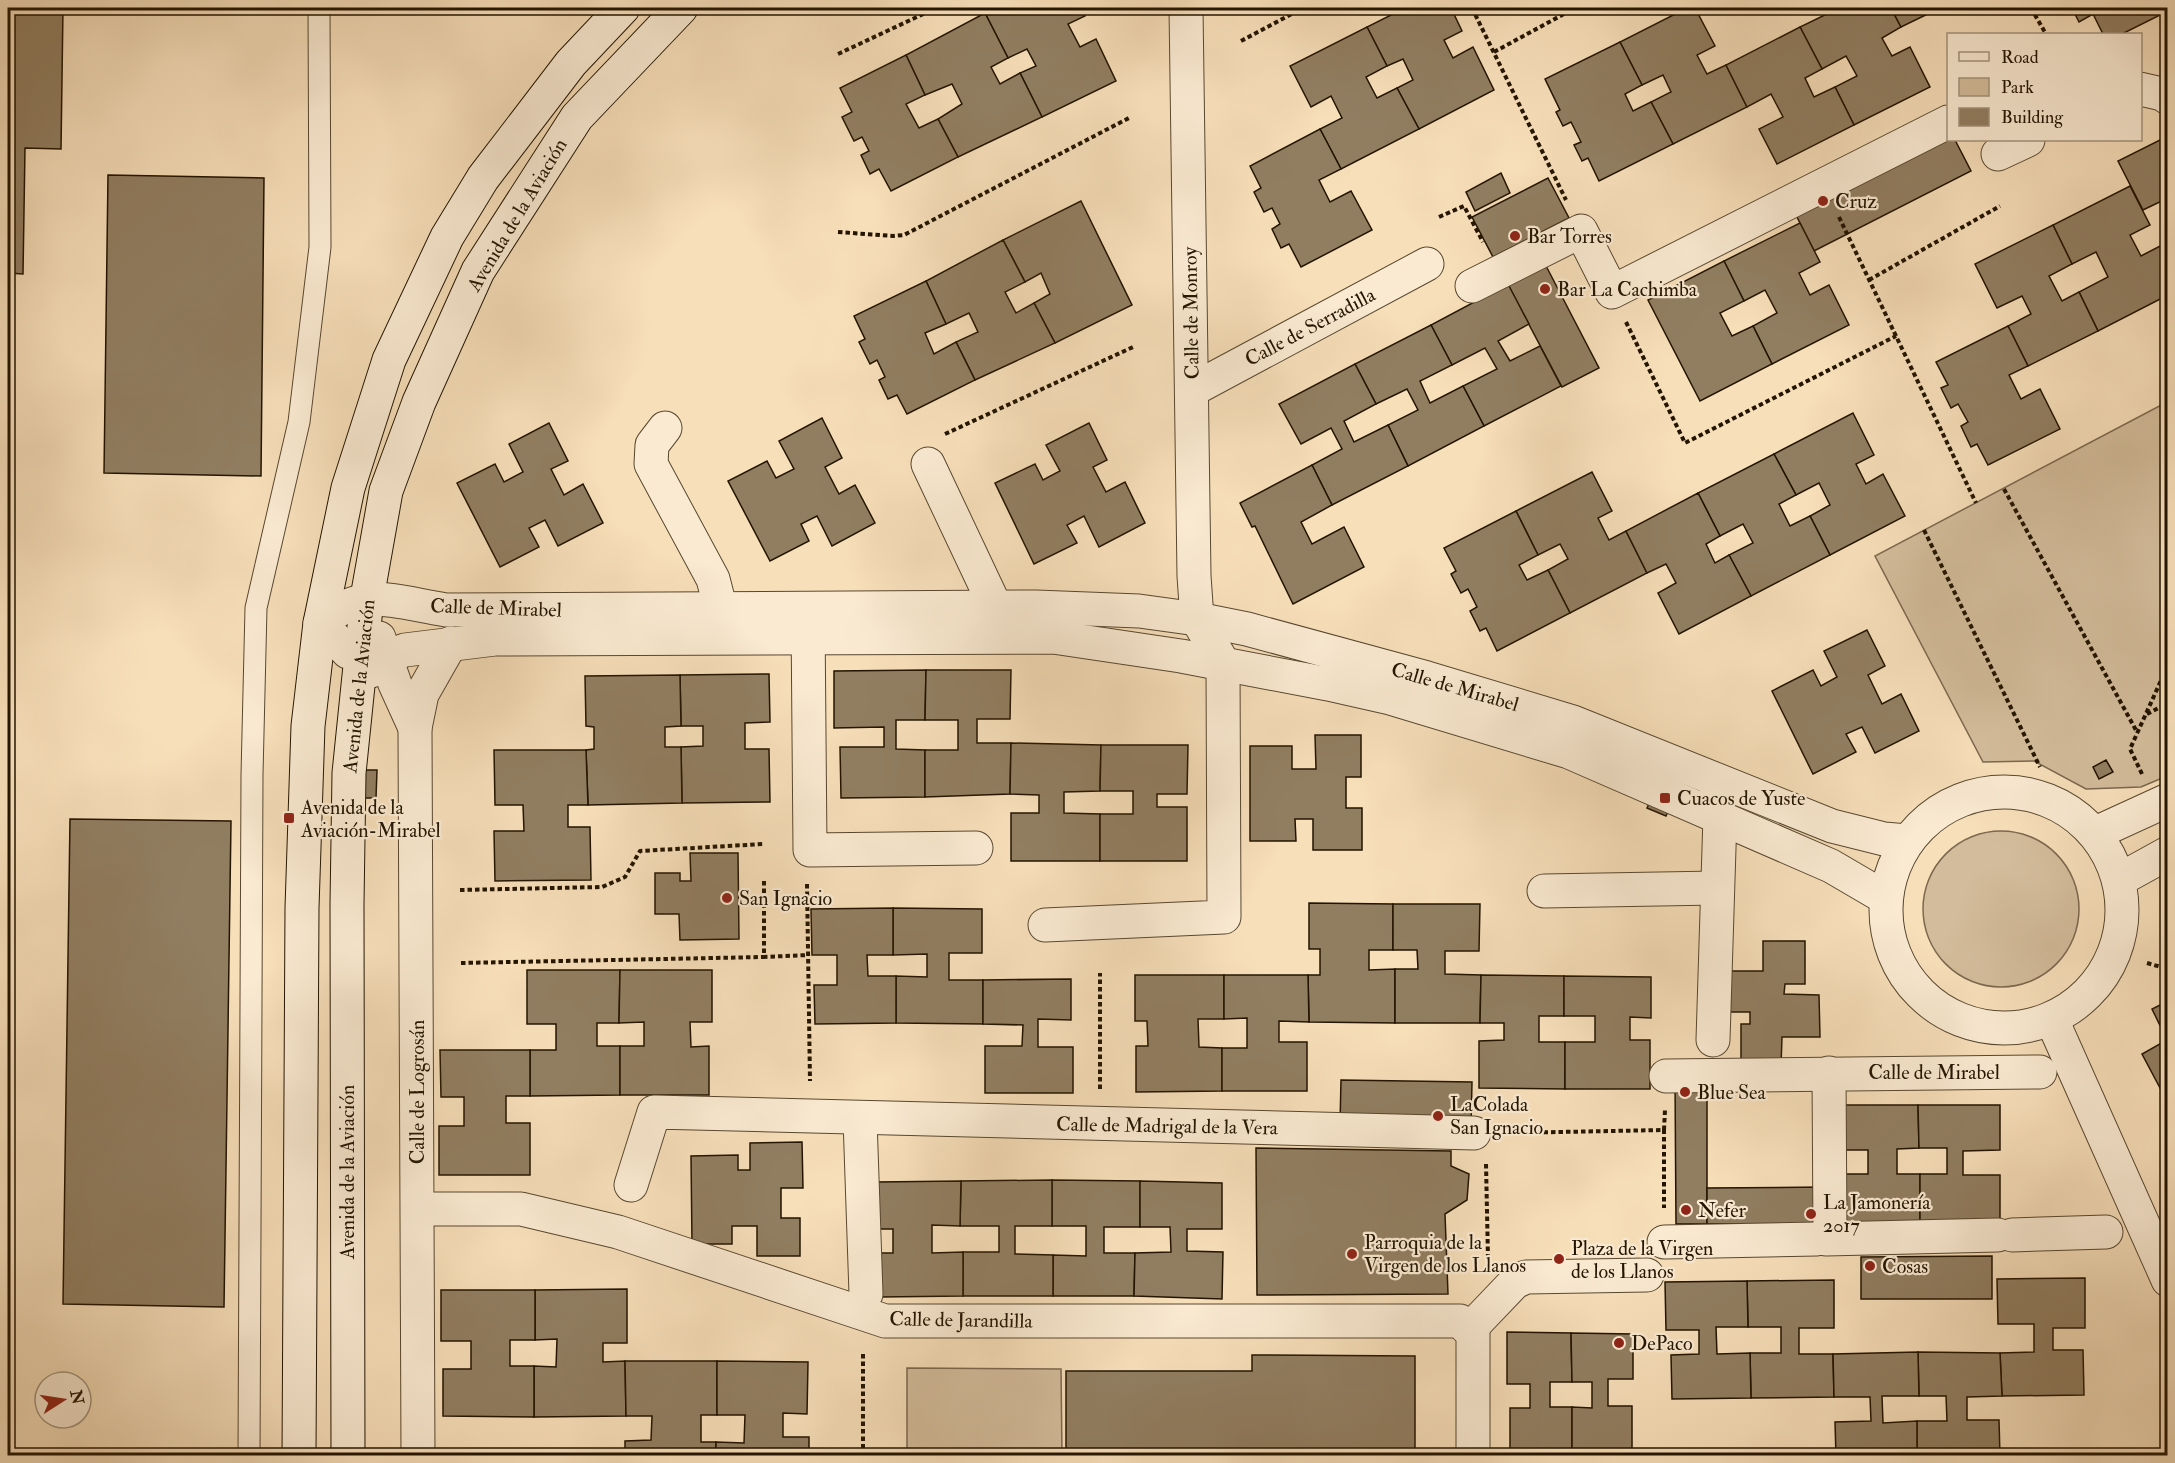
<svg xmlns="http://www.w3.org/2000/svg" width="2175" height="1463" font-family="'IM FELL Double Pica',serif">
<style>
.green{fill:#d3bc9b;stroke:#7b684e;stroke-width:1.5}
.building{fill:#917e61;stroke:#231401;stroke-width:1.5}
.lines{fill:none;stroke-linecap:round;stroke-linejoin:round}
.lane-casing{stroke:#58472f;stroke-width:23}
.street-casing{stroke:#58472f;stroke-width:35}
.secondary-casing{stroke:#231401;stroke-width:35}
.path{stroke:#231401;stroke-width:4;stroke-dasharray:4.5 3;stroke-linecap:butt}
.lane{stroke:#faead2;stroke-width:21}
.street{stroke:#faead2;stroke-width:33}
.secondary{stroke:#faead2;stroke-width:33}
.poi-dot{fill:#8f2418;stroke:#faead2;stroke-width:2}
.labels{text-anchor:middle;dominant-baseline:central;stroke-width:4.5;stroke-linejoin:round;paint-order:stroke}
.poi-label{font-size:20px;fill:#231401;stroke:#faead2;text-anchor:start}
.street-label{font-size:20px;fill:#231401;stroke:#faead2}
</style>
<rect width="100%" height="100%" fill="#f7dfba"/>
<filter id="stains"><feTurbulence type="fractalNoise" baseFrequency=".00333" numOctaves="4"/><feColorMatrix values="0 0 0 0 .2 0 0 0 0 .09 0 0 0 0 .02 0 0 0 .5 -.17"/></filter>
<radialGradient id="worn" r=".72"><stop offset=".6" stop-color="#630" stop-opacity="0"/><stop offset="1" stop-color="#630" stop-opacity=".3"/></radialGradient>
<g class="green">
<polygon points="2167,402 2167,776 2141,787 2086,789 2034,761 1983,762 1875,556"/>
<circle cx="2001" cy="909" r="78"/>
<polygon points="907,1368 1061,1369 1062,1455 907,1455"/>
</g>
<g class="building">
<polygon points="8,8 63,8 61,149 25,148 23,274 8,273"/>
<polygon points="997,8 1081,8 1085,16 1068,24 1080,47 1096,39 1116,81 1042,117 1020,73 1036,66 1027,49 1008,58 985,13"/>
<polygon points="1405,8 1451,8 1462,31 1444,40 1453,58 1473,47 1494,90 1419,129 1397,88 1413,80 1403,59 1387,66 1367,27"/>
<polygon points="1687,8 1695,8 1715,46 1697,55 1707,74 1726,65 1747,107 1673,144 1651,102 1671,92 1663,75 1642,85 1620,42"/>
<polygon points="1839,8 1891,8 1901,27 1882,38 1892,56 1910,47 1930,87 1854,125 1835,87 1857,76 1846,56 1822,69 1800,27"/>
<polygon points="1891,8 1940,8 1901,27"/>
<polygon points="2072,8 2168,8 2168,11 2122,34 2103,34 2093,14 2079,22"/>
<polygon points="985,13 1008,58 991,67 1000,84 1020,73 1042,117 958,157 938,119 962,104 952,84 925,95 906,55"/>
<polygon points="1367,27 1387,66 1366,77 1377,98 1397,88 1419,129 1341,169 1320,129 1342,118 1331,96 1311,107 1290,66"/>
<polygon points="1800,27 1822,69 1805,78 1814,97 1835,87 1854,125 1777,164 1759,129 1783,117 1771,94 1747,107 1726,65"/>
<polygon points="1620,42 1642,85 1625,94 1633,111 1651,102 1673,144 1599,181 1588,158 1582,161 1574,145 1581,142 1571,122 1563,126 1556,112 1560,110 1545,79"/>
<polygon points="906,55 925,95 906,104 919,128 938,119 958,157 891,191 879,169 870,174 861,155 869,151 862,137 854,141 842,117 852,112 840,88"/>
<polygon points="1320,129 1341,169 1319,180 1330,202 1351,191 1372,230 1301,267 1289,244 1281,248 1272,229 1280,224 1272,208 1264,212 1254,192 1261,188 1250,166"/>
<polygon points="2164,138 2168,145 2168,198 2143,210 2118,161"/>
<polygon points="1948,140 1955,140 1971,171 1814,251 1795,213"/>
<polygon points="1501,173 1510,193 1475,211 1466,192"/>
<polygon points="108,175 264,178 261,476 104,473"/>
<polygon points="1548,178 1569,218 1493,257 1472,217"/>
<polygon points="2130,186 2150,225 2130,235 2141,256 2164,244 2168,252 2168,295 2098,331 2079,292 2108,277 2096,252 2072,264 2053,225"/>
<polygon points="1081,201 1132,305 1055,343 1034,303 1050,294 1041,273 1025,282 1003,240"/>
<polygon points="1800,223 1820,262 1799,273 1810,295 1829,285 1849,325 1772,364 1753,326 1777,313 1765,290 1744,301 1724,261"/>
<polygon points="2053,225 2072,264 2049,276 2062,301 2079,292 2098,331 2028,366 2008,326 2031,314 2022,296 1997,308 1975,264"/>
<polygon points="1003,240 1025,282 1005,292 1016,313 1034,303 1055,343 975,380 956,342 978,332 969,313 946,324 926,281"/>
<polygon points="1724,261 1744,301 1720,313 1732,336 1753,326 1772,364 1700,401 1648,300"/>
<polygon points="1544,262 1599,368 1562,387 1506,281"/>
<polygon points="926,281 946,324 925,333 934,354 956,342 975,380 907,414 897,395 888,399 879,380 885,377 877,360 870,364 859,342 865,339 854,316"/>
<polygon points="1508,284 1529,324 1498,341 1510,361 1540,346 1561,386 1484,426 1463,386 1497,369 1485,348 1452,365 1431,325"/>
<polygon points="1431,325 1452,365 1420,381 1430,403 1463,386 1484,426 1408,466 1388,425 1418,410 1407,389 1376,404 1355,364"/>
<polygon points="2008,326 2028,366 2009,375 2021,399 2040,389 2060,429 1988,465 1977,444 1971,447 1961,426 1968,422 1958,404 1951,408 1941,388 1948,385 1936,362"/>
<polygon points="1355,364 1376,404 1344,421 1354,442 1388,425 1408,466 1332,505 1312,465 1342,449 1331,428 1301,444 1279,404"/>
<polygon points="1853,413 1874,455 1856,464 1866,484 1883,474 1905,516 1830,555 1810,516 1830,505 1819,483 1796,495 1774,454"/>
<polygon points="822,418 842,458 825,467 839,494 855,485 875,523 832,546 817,516 801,524 809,541 770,561 728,481 767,461 776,478 794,469 779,441"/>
<polygon points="549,423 568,461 551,469 564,495 583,484 603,523 558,546 545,520 529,528 539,547 500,567 457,483 495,464 504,482 523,472 509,444"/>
<polygon points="1089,423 1107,460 1093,467 1106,492 1125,482 1145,523 1099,547 1084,516 1067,525 1077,543 1034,564 995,483 1035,464 1043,480 1060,471 1046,445"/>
<polygon points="1774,454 1796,495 1779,504 1790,526 1810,516 1830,555 1751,596 1729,555 1753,543 1743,524 1720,536 1698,493"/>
<polygon points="1312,465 1332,505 1301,522 1312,544 1344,527 1364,567 1293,604 1255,526 1252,527 1240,503"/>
<polygon points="1592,472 1612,511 1598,518 1609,540 1626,531 1647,573 1570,613 1548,570 1568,559 1560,544 1538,555 1516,511"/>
<polygon points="1698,493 1720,536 1706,544 1715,563 1729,555 1751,596 1679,634 1658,593 1676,583 1666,564 1647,573 1626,531"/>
<polygon points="1516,511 1538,555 1519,565 1527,580 1548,570 1570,613 1497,651 1486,628 1480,631 1470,611 1477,607 1468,589 1461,593 1451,574 1456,571 1444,548"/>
<polygon points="1867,630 1885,666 1868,675 1882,704 1901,694 1919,731 1875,753 1862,727 1846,734 1856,752 1813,774 1772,691 1813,670 1821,686 1837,677 1824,651"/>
<polygon points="926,670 925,720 896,720 896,749 925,750 925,797 841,798 840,747 884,747 884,727 834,728 834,671"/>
<polygon points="926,670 1011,670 1010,719 977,719 977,743 1011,743 1010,794 925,797 925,750 958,750 958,720 925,720"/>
<polygon points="769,674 770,722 745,723 745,749 769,749 770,802 682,803 681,747 703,746 703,726 681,726 680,675"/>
<polygon points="680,675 681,726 665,727 665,747 681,747 682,803 588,805 586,750 594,749 594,727 586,726 585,676"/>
<polygon points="1315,735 1361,735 1361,777 1346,777 1346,808 1362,808 1362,850 1313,850 1313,819 1295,819 1296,841 1250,841 1250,746 1292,746 1292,769 1316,769"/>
<polygon points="1011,743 1101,745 1100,791 1064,792 1064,813 1100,814 1100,861 1011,861 1011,813 1039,813 1039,795 1010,794"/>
<polygon points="1101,745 1188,745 1187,794 1157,794 1157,807 1187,807 1187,861 1100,861 1100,814 1133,814 1133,791 1100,791"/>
<polygon points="494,750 586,750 588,805 568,805 568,827 590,827 591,880 495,881 494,831 524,831 523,805 495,805"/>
<polygon points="2106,760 2113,772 2099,779 2093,767"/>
<polygon points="365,770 377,770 376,798 365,798"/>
<polygon points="1650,801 1669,809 1666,816 1647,808"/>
<polygon points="70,819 231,821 224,1307 63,1304"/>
<polygon points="690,853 738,853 739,939 680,940 679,914 655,914 655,873 680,873 680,881 691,881"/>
<polygon points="1309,903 1393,904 1393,950 1369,950 1369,970 1395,969 1395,1023 1309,1022 1308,975 1320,975 1320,949 1309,949"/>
<polygon points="1393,904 1480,904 1479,951 1445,951 1445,974 1481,975 1480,1023 1395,1023 1395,969 1418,969 1417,950 1393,950"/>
<polygon points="893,908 982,909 982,953 949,953 949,980 983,980 983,1024 896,1023 896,976 927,977 927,954 893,955"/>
<polygon points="893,908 893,955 867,955 868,976 896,976 896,1023 815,1024 814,985 837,985 837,955 812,955 811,909"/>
<polygon points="1763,941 1805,941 1805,984 1785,984 1784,994 1819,995 1820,1037 1782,1037 1781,1066 1741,1066 1741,1024 1750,1024 1750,1012 1727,1012 1728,971 1763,971"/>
<polygon points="527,970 620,970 619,1023 597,1023 597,1046 620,1046 620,1095 530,1096 530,1050 556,1050 556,1024 527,1024"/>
<polygon points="620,970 712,970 712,1022 690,1022 691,1047 709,1046 709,1095 620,1095 620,1046 644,1046 644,1022 619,1023"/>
<polygon points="1135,975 1224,975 1224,1019 1198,1019 1199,1047 1222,1048 1222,1091 1136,1092 1136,1046 1148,1046 1147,1021 1135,1021"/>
<polygon points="1224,975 1308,975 1309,1022 1279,1021 1279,1042 1307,1042 1307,1091 1222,1091 1222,1048 1247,1048 1247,1018 1224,1019"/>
<polygon points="1481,975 1564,976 1564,1016 1539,1016 1539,1042 1565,1042 1565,1089 1479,1088 1479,1041 1504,1040 1504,1023 1480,1023"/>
<polygon points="1564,976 1651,977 1651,1018 1630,1017 1630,1040 1650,1040 1650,1089 1565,1089 1565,1042 1595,1042 1595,1016 1564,1016"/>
<polygon points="1071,979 1071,1020 1038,1019 1038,1047 1073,1047 1073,1093 985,1093 985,1046 1022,1046 1023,1025 983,1024 983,980"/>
<polygon points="2168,1001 2168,1103 2142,1054 2167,1040 2152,1009"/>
<polygon points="440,1050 530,1050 530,1096 506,1096 506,1123 530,1123 530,1175 439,1175 439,1126 464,1126 464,1097 441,1097"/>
<polygon points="1341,1080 1472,1082 1471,1127 1340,1124"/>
<polygon points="1675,1080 1707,1080 1707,1224 1676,1224"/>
<polygon points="1833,1105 1918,1105 1919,1148 1897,1149 1897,1174 1920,1174 1920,1222 1832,1223 1831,1174 1868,1174 1868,1150 1834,1150"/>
<polygon points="1918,1105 2000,1105 2000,1150 1963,1151 1963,1175 2000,1175 2000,1222 1920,1222 1920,1174 1947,1174 1947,1148 1919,1148"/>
<polygon points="802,1142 803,1188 781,1188 781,1218 800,1218 800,1256 757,1256 757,1226 732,1226 732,1244 692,1244 691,1156 738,1155 738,1170 750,1170 750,1143"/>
<polygon points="1256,1148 1451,1151 1451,1166 1469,1174 1467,1200 1445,1214 1448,1294 1257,1295"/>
<polygon points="1052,1180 1140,1181 1140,1227 1104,1227 1104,1253 1135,1253 1134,1296 1053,1296 1053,1255 1086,1256 1086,1226 1052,1226"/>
<polygon points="1052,1180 1052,1226 1015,1226 1015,1254 1053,1255 1053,1296 963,1296 963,1252 999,1252 999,1226 960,1226 961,1181"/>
<polygon points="961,1181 960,1226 932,1225 932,1253 963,1252 963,1296 880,1297 880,1253 893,1253 893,1229 878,1229 877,1182"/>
<polygon points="1140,1181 1222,1183 1222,1229 1187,1229 1187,1251 1223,1252 1222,1299 1134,1296 1135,1253 1171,1252 1170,1227 1140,1227"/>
<polygon points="1824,1187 1825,1224 1707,1224 1707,1188"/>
<polygon points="1992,1256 1992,1299 1861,1299 1861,1257"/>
<polygon points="2085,1278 2085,1328 2053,1328 2053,1350 2083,1350 2084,1395 2002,1396 2000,1353 2034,1352 2034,1324 1998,1324 1997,1279"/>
<polygon points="1834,1280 1834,1328 1799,1328 1799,1354 1833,1354 1834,1397 1751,1398 1750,1353 1781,1353 1781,1327 1748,1327 1747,1281"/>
<polygon points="1747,1281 1748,1327 1716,1327 1717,1354 1750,1353 1751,1398 1672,1399 1671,1355 1699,1354 1699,1330 1666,1330 1665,1282"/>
<polygon points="627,1289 627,1343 603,1343 603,1362 625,1361 626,1416 534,1417 534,1366 556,1367 557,1339 535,1340 535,1290"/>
<polygon points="441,1290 535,1290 535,1340 510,1340 510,1366 534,1366 534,1417 443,1416 443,1369 471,1369 471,1341 441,1341"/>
<polygon points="1507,1332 1571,1333 1572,1382 1550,1382 1550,1407 1572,1407 1572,1454 1510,1454 1510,1408 1530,1408 1530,1384 1507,1384"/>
<polygon points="1571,1333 1633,1334 1633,1379 1608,1379 1608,1406 1632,1406 1632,1454 1572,1454 1572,1407 1592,1408 1592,1382 1572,1382"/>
<polygon points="1918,1352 2000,1353 2002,1396 1967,1397 1967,1420 1999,1420 2000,1456 1917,1456 1917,1421 1947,1421 1946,1396 1919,1396"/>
<polygon points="1918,1352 1919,1396 1882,1396 1883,1423 1917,1421 1917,1456 1836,1456 1835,1422 1871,1421 1870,1397 1834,1397 1833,1354"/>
<polygon points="1252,1355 1415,1356 1415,1456 1066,1456 1066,1371 1252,1371"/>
<polygon points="625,1361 717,1361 717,1415 701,1415 701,1442 716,1442 716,1456 625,1456 625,1441 651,1440 652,1416 626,1416"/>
<polygon points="717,1361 808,1362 807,1414 783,1413 783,1437 809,1437 809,1456 716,1456 716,1442 744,1443 745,1415 717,1415"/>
</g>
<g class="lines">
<g class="lane-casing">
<polyline id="lane" points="249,1456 252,775 256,608 299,422 320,247 319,8"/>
</g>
<g class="street-casing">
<g id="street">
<polyline points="2140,89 2162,94 2168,98"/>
<polyline points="1998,154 2028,140"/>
<polyline points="1472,286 1581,231 1612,292 1948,122"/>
<polyline points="1192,390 1427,264"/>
<polyline points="665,428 652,445 651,464 713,579 721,610 721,631"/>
<polyline points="928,464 996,608"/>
<polyline points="808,618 810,850 976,848"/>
<polyline points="379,638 395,684 415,728"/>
<path d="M385 657 348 652 320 623C365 586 394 602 446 610L1036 607 1139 611 1197 619 1247 629 1427 678 1573 722 1832 826 1884 839 1907 841"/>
<polyline points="371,671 385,657 405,650 495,639 1053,637 1181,656 1328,684 1390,698 1569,752 1831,866 1884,897"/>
<circle cx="2004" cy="910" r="118"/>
<polyline points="2096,833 2168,800"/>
<polyline points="2119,880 2168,853"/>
<polyline points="1544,891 1717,888"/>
<polyline points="1045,925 1224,917 1223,663 1197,619 1194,576 1186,8"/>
<polyline points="2052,1020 2168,1280"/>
<polyline points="1713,1040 1720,816 1716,796"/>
<polyline points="1829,1073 1830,1238"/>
<polyline points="1666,1076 2040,1072"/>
<polyline points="860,1119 866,1294"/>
<polyline points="631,1185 654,1112 1474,1133"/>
<polyline points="418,1209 521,1209 618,1232 885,1321 1460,1321 1473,1334 1473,1456"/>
<polyline points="2012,1235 2106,1232"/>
<polyline points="1826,1239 1998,1235"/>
<polyline points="1664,1242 1817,1239"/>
<polyline points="1470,1329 1515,1282 1526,1277 1647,1275"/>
<polyline points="418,1456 415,728 422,694 451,643"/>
</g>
</g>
<g class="secondary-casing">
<g id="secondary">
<polyline points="299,1456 302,908 308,726 320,623 348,488 389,360 447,237 483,178 571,63 623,8"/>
<polyline points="348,1456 347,904 349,773 367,598 386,491 419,402 478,271 577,117 681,8"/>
</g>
</g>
<g class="path">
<polyline points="1472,8 1566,200"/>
<polyline points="2031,8 2046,34"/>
<polyline points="1241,10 1245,8"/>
<polyline points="1241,41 1303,8"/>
<polyline points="1494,52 1575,8"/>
<polyline points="838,54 936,8"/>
<polyline points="1439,217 1464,206 1483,242"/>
<polyline points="1839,217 1976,503"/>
<polyline points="838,232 893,236 904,235 1129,118"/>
<polyline points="1869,280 2000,206"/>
<polyline points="1626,322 1685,443 1896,336"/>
<polyline points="945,434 1133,347"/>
<polyline points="2004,489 2137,732"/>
<polyline points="1924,530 2040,767"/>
<polyline points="2147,714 2168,703"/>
<polyline points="2142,774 2130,749 2168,665"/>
<polyline points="764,881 764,957 808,955"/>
<polyline points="807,884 810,1081"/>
<polyline points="460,890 602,887 625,877 640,851 763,844"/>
<polyline points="461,963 764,957"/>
<polyline points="2147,963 2168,969"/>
<polyline points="1100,1089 1100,973"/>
<polyline points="1664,1130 1665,1110"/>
<polyline points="1506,1133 1664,1130 1664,1208"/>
<polyline points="1486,1164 1488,1259"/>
<polyline points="863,1456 863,1351"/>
</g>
<use href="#lane" class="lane"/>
<use href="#street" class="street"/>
<use href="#secondary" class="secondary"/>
</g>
<g class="poi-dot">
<circle cx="1823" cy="201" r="6"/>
<circle cx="1515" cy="236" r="6"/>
<circle cx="1545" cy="289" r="6"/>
<rect x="1659" y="792" width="12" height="12" rx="3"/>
<rect x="283" y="812" width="12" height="12" rx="3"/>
<circle cx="727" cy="898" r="6"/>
<circle cx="1685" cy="1092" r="6"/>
<circle cx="1438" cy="1116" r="6"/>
<circle cx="1686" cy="1210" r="6"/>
<circle cx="1811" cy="1214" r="6"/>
<circle cx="1352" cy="1254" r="6"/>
<circle cx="1559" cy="1259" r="6"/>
<circle cx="1870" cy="1266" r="6"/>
<circle cx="1619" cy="1343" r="6"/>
</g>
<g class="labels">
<g class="poi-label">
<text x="1835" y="201">Cruz</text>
<text x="1527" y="236">Bar Torres</text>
<text x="1557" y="289">Bar La Cachimba</text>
<text x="1677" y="798">Cuacos de Yuste</text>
<text x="301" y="807">Avenida de la<tspan x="301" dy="23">Aviación-Mirabel</tspan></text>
<text x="739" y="898">San Ignacio</text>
<text x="1697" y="1092">Blue Sea</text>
<text x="1450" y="1104">LaColada<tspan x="1450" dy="23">San Ignacio</tspan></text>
<text x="1823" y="1202">La Jamonería<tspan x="1823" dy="23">2017</tspan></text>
<text x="1698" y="1210">Nefer</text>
<text x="1364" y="1242">Parroquia de la<tspan x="1364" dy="23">Virgen de los Llanos</tspan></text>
<text x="1571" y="1248">Plaza de la Virgen<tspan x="1571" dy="23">de los Llanos</tspan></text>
<text x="1882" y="1266">Cosas</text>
<text x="1631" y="1343">DePaco</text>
</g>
<g class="street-label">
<text transform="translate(517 215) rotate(-59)">Avenida de la Aviación</text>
<text transform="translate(1191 313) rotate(-91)">Calle de Monroy</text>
<text transform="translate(1310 327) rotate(-28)">Calle de Serradilla</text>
<text transform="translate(496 608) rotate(2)">Calle de Mirabel</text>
<text transform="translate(359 686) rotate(-84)">Avenida de la Aviación</text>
<text transform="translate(1455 687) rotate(16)">Calle de Mirabel</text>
<text x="1934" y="1072">Calle de Mirabel</text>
<text transform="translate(417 1092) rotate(-90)">Calle de Logrosán</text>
<text transform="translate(1167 1126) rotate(1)">Calle de Madrigal de la Vera</text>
<text transform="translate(347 1172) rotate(-90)">Avenida de la Aviación</text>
<text transform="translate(961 1320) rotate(1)">Calle de Jarandilla</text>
</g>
</g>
<rect width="2175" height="1463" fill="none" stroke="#f7dfba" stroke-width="30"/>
<rect x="9" y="9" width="2157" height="1445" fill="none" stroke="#231401" stroke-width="3"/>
<rect x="15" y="15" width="2145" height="1433" fill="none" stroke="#231401" stroke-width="1.5"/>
<rect x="1947" y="33" width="195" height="108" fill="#faead2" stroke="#a4947e" stroke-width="1.5"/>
<rect x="1959" y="52" width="30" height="9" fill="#faead2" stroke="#a4947e" stroke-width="1.5"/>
<text x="2001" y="63" font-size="18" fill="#231401">Road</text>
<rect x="1959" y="78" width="30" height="18" fill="#d3bc9b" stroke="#a4947e" stroke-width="1.5"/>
<text x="2001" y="93" font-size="18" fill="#231401">Park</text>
<rect x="1959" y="108" width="30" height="18" fill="#917e61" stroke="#a4947e" stroke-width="1.5"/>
<text x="2001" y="123" font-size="18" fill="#231401">Building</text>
<g transform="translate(63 1400) rotate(78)"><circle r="28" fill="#faead2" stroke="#a4947e" stroke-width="1.5"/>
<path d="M0-4.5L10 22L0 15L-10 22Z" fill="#8f2418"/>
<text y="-9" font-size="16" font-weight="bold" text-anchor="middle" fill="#231401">N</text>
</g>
<rect width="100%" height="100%" filter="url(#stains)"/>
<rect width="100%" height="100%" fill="url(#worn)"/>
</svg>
